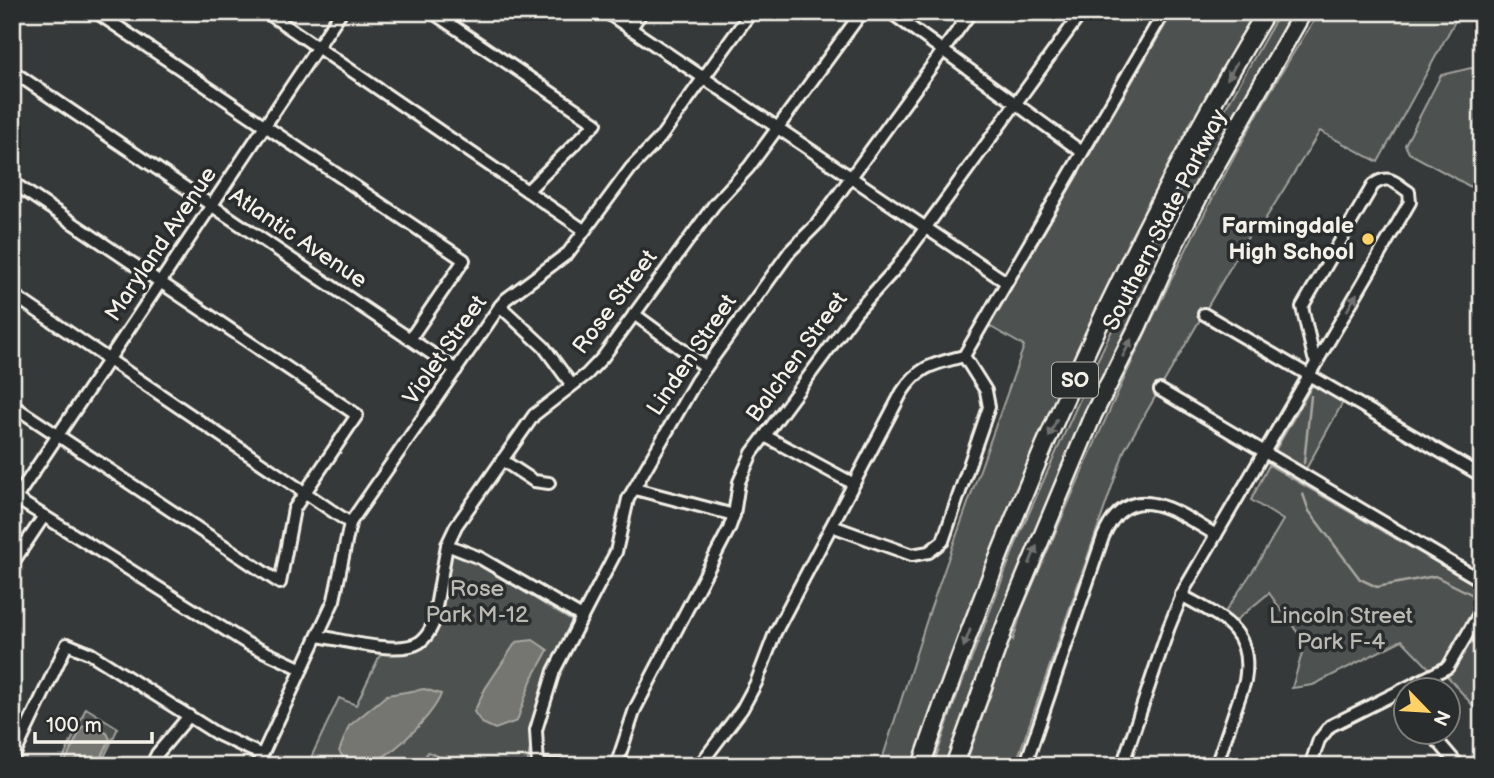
<svg xmlns="http://www.w3.org/2000/svg" width="1494" height="778" font-family="'Balsamiq Sans',sans-serif">
<style>
.green{fill:#4e514f;stroke:#a1a19c;stroke-width:2}
.water{fill:#757572;stroke:#a8a7a1;stroke-width:2}
.lines{fill:none;stroke-linecap:round;stroke-linejoin:round}
.stream{stroke:#a8a7a1;stroke-width:2.5}
.minor-casing{stroke:#f4f1e8;stroke-width:16}
.highway-casing{stroke:#f4f1e8;stroke-width:21}
.minor{stroke:#2a2d2e;stroke-width:10}
.highway{stroke:#2a2d2e;stroke-width:16}
.oneway{fill:#71726f}
.poi-dot{fill:#ffd166;stroke:#2a2d2e;stroke-width:2.5}
.labels{text-anchor:middle;dominant-baseline:central;stroke-width:7;stroke-linejoin:round;paint-order:stroke}
.shield{fill:#2a2d2e;stroke:#b7b6b0;stroke-width:2}
.shield-label{font-size:21px;font-weight:bold;fill:#f4f1e8}
.street-label{font-size:23px;fill:#f4f1e8;stroke:#2a2d2e}
.poi-label{font-size:23px;font-weight:bold;fill:#f4f1e8;stroke:#2a2d2e;text-anchor:end}
.park-label{font-size:23px;fill:#bab9b2;stroke:#2a2d2e}
</style>
<rect width="100%" height="100%" fill="#363939"/>
<filter id="ink" filterUnits="userSpaceOnUse"><feTurbulence type="fractalNoise" baseFrequency=".0143" numOctaves="2"/><feDisplacementMap in="SourceGraphic" scale="14" xChannelSelector="R" yChannelSelector="G"/><feConvolveMatrix kernelMatrix="1 2 1 2 8 2 1 2 1" color-interpolation-filters="sRGB"/></filter>
<g filter="url(#ink)">
<g class="green">
<path d="M1173 12H1256C1225 66 1193 119 1165 175 1068 366 988 565 913 766H880L930 610 1024 346 989 326Z"/>
<polygon points="1280,12 1299,12 1161,262 950,766 933,766 954,704 1021,531 1096,363 1190,171"/>
<path d="M1320 12H1460L1378 162 1320 131 1261 226 1256 223 1125 449 1015 766H965L1011 637 1013 640 1022 610C1081 473 1140 337 1209 205 1243 139 1278 74 1320 12Z"/>
<polygon points="1471,68 1482,73 1480,192 1409,153 1405,145 1441,75"/>
<polygon points="1316,385 1343,402 1306,469 1275,451 1312,386"/>
<polygon points="1269,465 1482,589 1482,600 1446,661 1430,669 1402,640 1313,685 1292,688 1305,643 1269,593 1234,622 1223,615 1256,566 1283,520 1251,500"/>
<path d="M450 553 472 560 575 623 539 696 527 766H461L428 752 419 766H307L339 698 356 705 381 653C390 653 401 655 409 653 447 643 445 585 450 553Z"/>
<polygon points="1482,622 1482,716 1448,677"/>
<polygon points="86,708 118,728 100,766 60,766"/>
</g>
<g class="water">
<polygon points="533,640 548,650 531,681 517,721 495,729 482,723 474,712 485,689 516,642"/>
<path d="M424 689 441 694C434 716 375 778 349 764 345 762 342 755 339 751L349 726 387 695Z"/>
<polygon points="87,725 107,733 110,739 97,766 63,766 82,727"/>
</g>
<g class="lines">
<g class="stream">
<polyline points="1304,463 1311,396"/>
<polyline points="1303,494 1309,511 1360,579 1377,587 1435,576 1475,596"/>
</g>
<g class="minor-casing">
<g id="minor">
<polyline points="96,12 464,260 410,339"/>
<polyline points="266,12 584,230"/>
<polyline points="432,12 596,123 527,191"/>
<polyline points="606,12 1006,282"/>
<polyline points="890,12 1082,152"/>
<polyline points="630,29 642,12"/>
<polyline points="12,71 456,370"/>
<polyline points="12,182 357,415 294,509 280,583 12,405"/>
<polyline points="12,294 350,523"/>
<polyline points="500,306 544,347 571,384"/>
<polyline points="634,314 706,367"/>
<polyline points="1204,314 1482,476"/>
<polyline points="1160,390 1482,581"/>
<polyline points="765,436 854,484"/>
<polyline points="502,460 534,481 549,483"/>
<polyline points="635,489 734,515"/>
<polyline points="12,496 248,644 302,669"/>
<polyline points="16,498 341,12"/>
<polyline points="832,526 912,555 929,552 943,541 989,407 986,391 964,356 1164,12"/>
<polyline points="447,545 480,558 582,617"/>
<polyline points="12,564 44,516"/>
<path d="M1181 595C1220 617 1254 628 1245 681L1216 766"/>
<path d="M318 636C343 640 399 656 420 642 427 637 430 631 433 624L447 545 456 526 534 415 587 374 603 357 714 205 749 167 862 12"/>
<polyline points="1430,732 1459,766"/>
<polyline points="12,760 67,644 91,654 217,734 262,755"/>
<polyline points="538,765 590,766"/>
<polyline points="151,766 157,754 189,716"/>
<polyline points="257,766 334,600 350,523 500,306 506,299 568,253 631,168 660,138 751,12"/>
<polyline points="538,766 536,730 554,671 616,552 628,499 696,381 790,251 817,224 971,12"/>
<polyline points="616,766 635,709 729,529 734,515 739,482 752,453 856,312 897,267 1082,12"/>
<path d="M699 766 742 709 756 683 775 633 902 392C920 365 934 364 964 356"/>
<path d="M1025 766 1103 537C1129 475 1177 512 1216 535"/>
<path d="M1122 766 1169 627 1185 588 1410 202 1409 192C1395 183 1389 173 1373 185L1302 307 1314 358 1318 362"/>
<polyline points="1310,766 1319,740 1330,726 1448,667 1482,609"/>
</g>
</g>
<g class="highway-casing">
<g id="highway">
<path d="M921 766C1011 505 1123 248 1266 12"/>
<polyline points="954,766 1008,618 1093,415 1137,328 1175,243 1208,179 1303,12"/>
</g>
</g>
<use href="#minor" class="minor"/>
<use href="#highway" class="highway"/>
</g>
<defs><path id="oneway-solid" d="M-6-.8H1V-3.2L6.5 0L1 3.2V.8H-6Z" transform="scale(1.75)"/></defs>
<g class="oneway">
<use href="#oneway-solid" transform="translate(1232 71) rotate(120)"/>
<use href="#oneway-solid" transform="translate(1352 302) rotate(-60)"/>
<use href="#oneway-solid" transform="translate(1127 348) rotate(-64)"/>
<use href="#oneway-solid" transform="translate(1053 428) rotate(114)"/>
<use href="#oneway-solid" transform="translate(1033 555) rotate(-68)"/>
<use href="#oneway-solid" transform="translate(967 638) rotate(111)"/>
</g>
</g>
<circle class="poi-dot" cx="1368" cy="239" r="7"/>
<g class="labels">
<rect class="shield" x="1052" y="362.5" width="46" height="35" rx="5"/>
<g class="shield-label">
<text x="1075" y="380">SO</text>
</g>
<g class="street-label">
<text transform="translate(1165 220) rotate(-63)">Southern State Parkway</text>
<text transform="translate(298 238) rotate(34)">Atlantic Avenue</text>
<text transform="translate(161 244) rotate(-56)">Maryland Avenue</text>
<text transform="translate(615 302) rotate(-53)">Rose Street</text>
<text transform="translate(445 350) rotate(-55)">Violet Street</text>
<text transform="translate(692 355) rotate(-56)">Linden Street</text>
<text transform="translate(797 357) rotate(-54)">Balchen Street</text>
</g>
<g class="poi-label">
<text x="1354" y="226">Farmingdale<tspan x="1354" dy="26">High School</tspan></text>
</g>
<g class="park-label">
<text x="477" y="589">Rose<tspan x="477" dy="26">Park M-12</tspan></text>
<text x="1341" y="616">Lincoln Street<tspan x="1341" dy="26">Park F-4</tspan></text>
</g>
</g>
<rect width="1494" height="778" fill="none" stroke="#2a2d2e" stroke-width="42"/>
<rect x="21" y="21" width="1452" height="736" fill="none" stroke="#f4f1e8" stroke-width="2.5" filter="url(#ink)"/>
<g transform="translate(1427 711) rotate(115)"><circle r="33" fill="#2a2d2e" stroke="#7b7b78" stroke-width="2"/>
<path d="M0-5L12 26L0 18L-12 26Z" fill="#ffd166"/>
<text y="-10" font-size="19" font-weight="bold" text-anchor="middle" fill="#f4f1e8">N</text>
</g>
<path d="M35 732v10h117v-10" fill="none" stroke="#f4f1e8" stroke-width="3.5"/>
<text x="46" y="732" font-size="21" fill="#f4f1e8" stroke="#2a2d2e" stroke-width="5" paint-order="stroke">100 m</text>
</svg>
